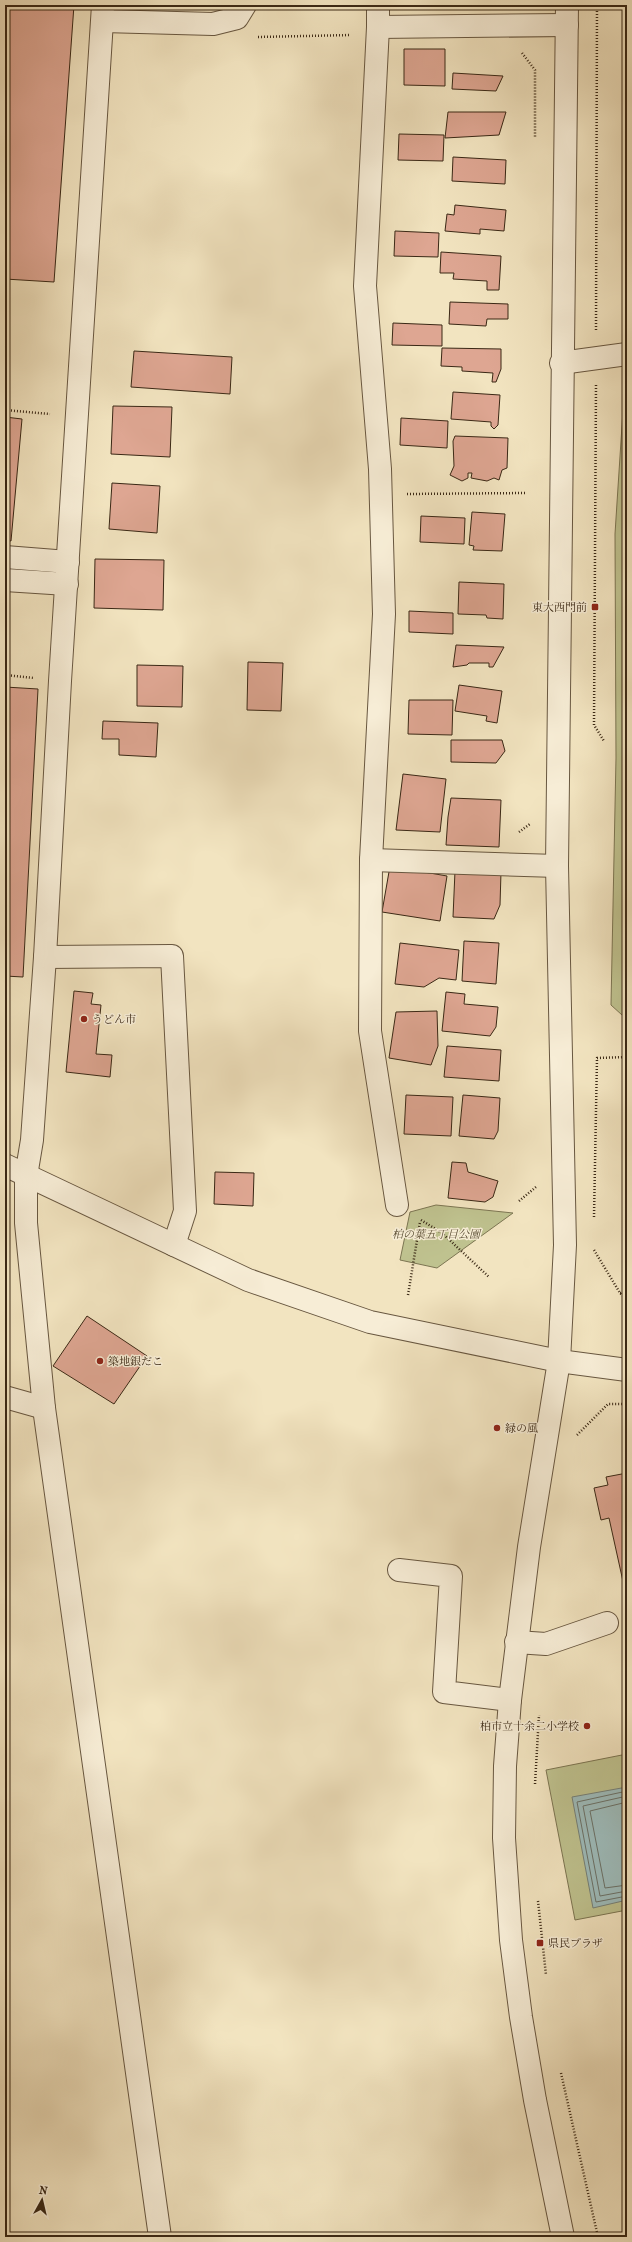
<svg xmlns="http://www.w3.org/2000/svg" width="632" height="2242" font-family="'IM FELL French Canon','Noto Serif JP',serif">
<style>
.green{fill:#bfc28f;stroke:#7c7552}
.water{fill:#9ebcbb;stroke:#768179}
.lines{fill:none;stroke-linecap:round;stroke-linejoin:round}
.shore{stroke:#6c7268;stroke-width:1}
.building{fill:#dea692;stroke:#3a2815}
.minor-casing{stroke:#685740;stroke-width:24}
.path{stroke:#3a2815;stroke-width:2.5;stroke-dasharray:1 2;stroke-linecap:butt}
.minor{stroke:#f7edd6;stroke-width:22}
.poi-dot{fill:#8f2418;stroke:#f7edd6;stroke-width:1.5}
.labels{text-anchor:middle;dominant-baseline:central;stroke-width:3;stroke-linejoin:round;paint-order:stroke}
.poi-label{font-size:11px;fill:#3a2815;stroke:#f7edd6;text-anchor:start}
.park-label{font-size:11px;font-style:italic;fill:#5b4e34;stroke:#f7edd6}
</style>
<rect width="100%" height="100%" fill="#f2e4c0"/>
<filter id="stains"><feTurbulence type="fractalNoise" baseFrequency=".005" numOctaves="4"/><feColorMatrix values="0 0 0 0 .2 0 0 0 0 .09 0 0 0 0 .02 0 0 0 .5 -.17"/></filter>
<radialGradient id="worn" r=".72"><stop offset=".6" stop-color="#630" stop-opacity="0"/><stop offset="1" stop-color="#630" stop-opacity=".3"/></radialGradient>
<g class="green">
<polygon points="627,409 627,1013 622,1015 611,1005 616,758 615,534 623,410"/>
<polygon points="436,1205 513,1213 437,1268 400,1260 410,1212"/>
<polygon points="627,1754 627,1910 575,1920 546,1770"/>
</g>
<polygon class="water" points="627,1787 627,1900 593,1908 572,1797"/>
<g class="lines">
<g class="shore">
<polyline points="627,1791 577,1802 596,1902 627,1896"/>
<polyline points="627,1796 583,1806 600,1896 627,1891"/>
<polyline points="627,1802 590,1811 605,1888 627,1885"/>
</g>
</g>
<g class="building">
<polygon points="5,5 74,5 54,282 5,279"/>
<polygon points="404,49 445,49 445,86 404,85"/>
<polygon points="453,73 503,76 496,91 452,89"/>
<polygon points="448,112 506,112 499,135 445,138"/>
<polygon points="399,134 444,135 443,161 398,160"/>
<polygon points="453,157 506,160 505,184 452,181"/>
<polygon points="455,205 506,210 504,231 480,229 480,234 445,231 447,214 454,215"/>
<polygon points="395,231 439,233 438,257 394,256"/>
<polygon points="441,252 501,256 499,290 487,290 487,281 453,279 454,273 440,273"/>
<polygon points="450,302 508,304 508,319 487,319 486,326 449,324"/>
<polygon points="393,323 442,325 442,346 392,345"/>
<polygon points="442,348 501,349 501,369 496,382 492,382 493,373 462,371 462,367 441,366"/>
<polygon points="134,351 232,357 230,394 131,387"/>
<polygon points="453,392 500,395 498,425 494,429 491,426 491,422 451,419"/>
<polygon points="113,406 172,407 170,457 111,454"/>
<polygon points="5,417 22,419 11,541 5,540"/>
<polygon points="401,418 448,421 447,448 400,445"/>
<polygon points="455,436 508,438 507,468 502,470 499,480 494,478 487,481 471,478 472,473 468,473 468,478 462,481 450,475 454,466 453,441"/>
<polygon points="112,483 160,486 157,533 109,529"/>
<polygon points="472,512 505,514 502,551 473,550 474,546 469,545"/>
<polygon points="421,516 465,518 464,544 420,542"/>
<polygon points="95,559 164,560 163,610 94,608"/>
<polygon points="459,582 504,584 503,619 487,618 486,615 458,614"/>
<polygon points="409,611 453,613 453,634 409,632"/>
<polygon points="456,645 504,647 493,667 489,667 489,663 469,663 467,665 453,667"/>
<polygon points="248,662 283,663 281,711 247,710"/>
<polygon points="137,665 183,666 182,707 137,706"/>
<polygon points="459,685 502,691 497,723 486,721 487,716 455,711"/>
<polygon points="5,687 38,689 23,977 5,976"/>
<polygon points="409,700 453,700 452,735 408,734"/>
<polygon points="103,721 158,723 156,757 119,755 119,739 102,739"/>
<polygon points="451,740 502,740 505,751 496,763 451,762"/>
<polygon points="403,774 446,779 440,832 396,830"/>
<polygon points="451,798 501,800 499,847 446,845 448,817"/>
<polygon points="390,866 447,876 440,921 382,912"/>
<polygon points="455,871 501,872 500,905 494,919 453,917"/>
<polygon points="464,941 499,943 496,984 462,981"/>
<polygon points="400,943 459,950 456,980 439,978 424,987 395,984"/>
<polygon points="74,991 93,993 91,1004 101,1005 96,1054 112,1055 110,1077 66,1072"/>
<polygon points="446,992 465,994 464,1004 498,1007 496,1027 490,1036 442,1031"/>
<polygon points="437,1011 438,1046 431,1065 389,1058 396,1012"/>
<polygon points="447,1046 501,1050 499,1081 444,1077"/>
<polygon points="406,1095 453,1097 451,1136 404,1134"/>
<polygon points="463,1095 500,1098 498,1131 494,1139 459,1136"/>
<polygon points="452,1162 466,1163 468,1172 498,1181 493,1197 485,1202 448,1198"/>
<polygon points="215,1172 254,1173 253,1206 214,1204"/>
<polygon points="87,1316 147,1356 114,1404 53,1366"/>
<polygon points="627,1473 627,1585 624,1586 609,1518 601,1520 594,1488 608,1485 606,1477"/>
</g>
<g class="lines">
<g class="minor-casing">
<g id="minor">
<polyline points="103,5 60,681 45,957 32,1140 26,1176 26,1223 44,1408 160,2237"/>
<polyline points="378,5 378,27 365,286 380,469 384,614 371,860 370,1031 397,1205"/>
<polyline points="103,21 213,24 237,18 245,5"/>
<polyline points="378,27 567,25"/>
<polyline points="561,363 627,354"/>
<polyline points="5,557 68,562"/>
<polyline points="5,580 67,584"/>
<polyline points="371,860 557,866"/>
<polyline points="45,957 172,956 185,1211 174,1245"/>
<polyline points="5,1165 248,1280 370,1322 559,1361 627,1370"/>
<polyline points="5,1397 44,1408"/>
<polyline points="399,1570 451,1576 444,1692 510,1700"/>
<polyline points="516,1642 546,1644 607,1623"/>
<polyline points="563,2237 535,2100 521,2017 511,1940 504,1838 505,1766 510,1700 529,1547 559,1361 565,1245 557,866 567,5"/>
</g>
</g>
<g class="path">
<polyline points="258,37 351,35"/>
<polyline points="522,53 535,70 535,138"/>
<polyline points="596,330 597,5"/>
<polyline points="596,385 594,725 604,741"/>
<polyline points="5,410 50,414"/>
<polyline points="407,494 527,493"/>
<polyline points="5,675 34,678"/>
<polyline points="519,832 530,824"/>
<polyline points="519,1201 536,1187"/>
<polyline points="594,1217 597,1058 627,1057"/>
<polyline points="421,1220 442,1233 489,1277"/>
<polyline points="594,1250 620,1293 627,1300"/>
<polyline points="620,1293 627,1294"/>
<polyline points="408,1295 420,1222"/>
<polyline points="577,1435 608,1404 627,1404"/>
<polyline points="535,1784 539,1715"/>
<polyline points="538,1901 546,1975"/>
<polyline points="561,2073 598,2237"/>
</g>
<use href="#minor" class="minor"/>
</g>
<g class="poi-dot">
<rect x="591" y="603" width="8" height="8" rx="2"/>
<circle cx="84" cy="1019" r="4"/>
<circle cx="100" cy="1361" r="4"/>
<circle cx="497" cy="1428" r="4"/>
<circle cx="587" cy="1726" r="4"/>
<rect x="536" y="1939" width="8" height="8" rx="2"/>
</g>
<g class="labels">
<g class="poi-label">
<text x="587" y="607" text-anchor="end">東大西門前</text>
<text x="92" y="1019">うどん市</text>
<text x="108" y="1361">築地銀だこ</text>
<text x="505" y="1428">緑の風</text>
<text x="579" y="1726" text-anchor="end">柏市立十余二小学校</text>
<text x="548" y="1943">県民プラザ</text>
</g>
<g class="park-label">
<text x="436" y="1234">柏の葉五丁目公園</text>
</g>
</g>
<rect width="632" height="2242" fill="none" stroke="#f2e4c0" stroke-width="20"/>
<rect x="6" y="6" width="620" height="2230" fill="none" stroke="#3a2815" stroke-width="2"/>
<rect x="10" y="10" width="612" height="2222" fill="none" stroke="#3a2815"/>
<g transform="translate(42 2200) rotate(8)" stroke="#f7edd6" stroke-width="3" paint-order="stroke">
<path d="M0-3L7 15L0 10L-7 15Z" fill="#3a2815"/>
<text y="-6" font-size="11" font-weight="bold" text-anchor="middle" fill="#3a2815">N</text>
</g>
<rect width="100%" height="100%" filter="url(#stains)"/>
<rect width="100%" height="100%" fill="url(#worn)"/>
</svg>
